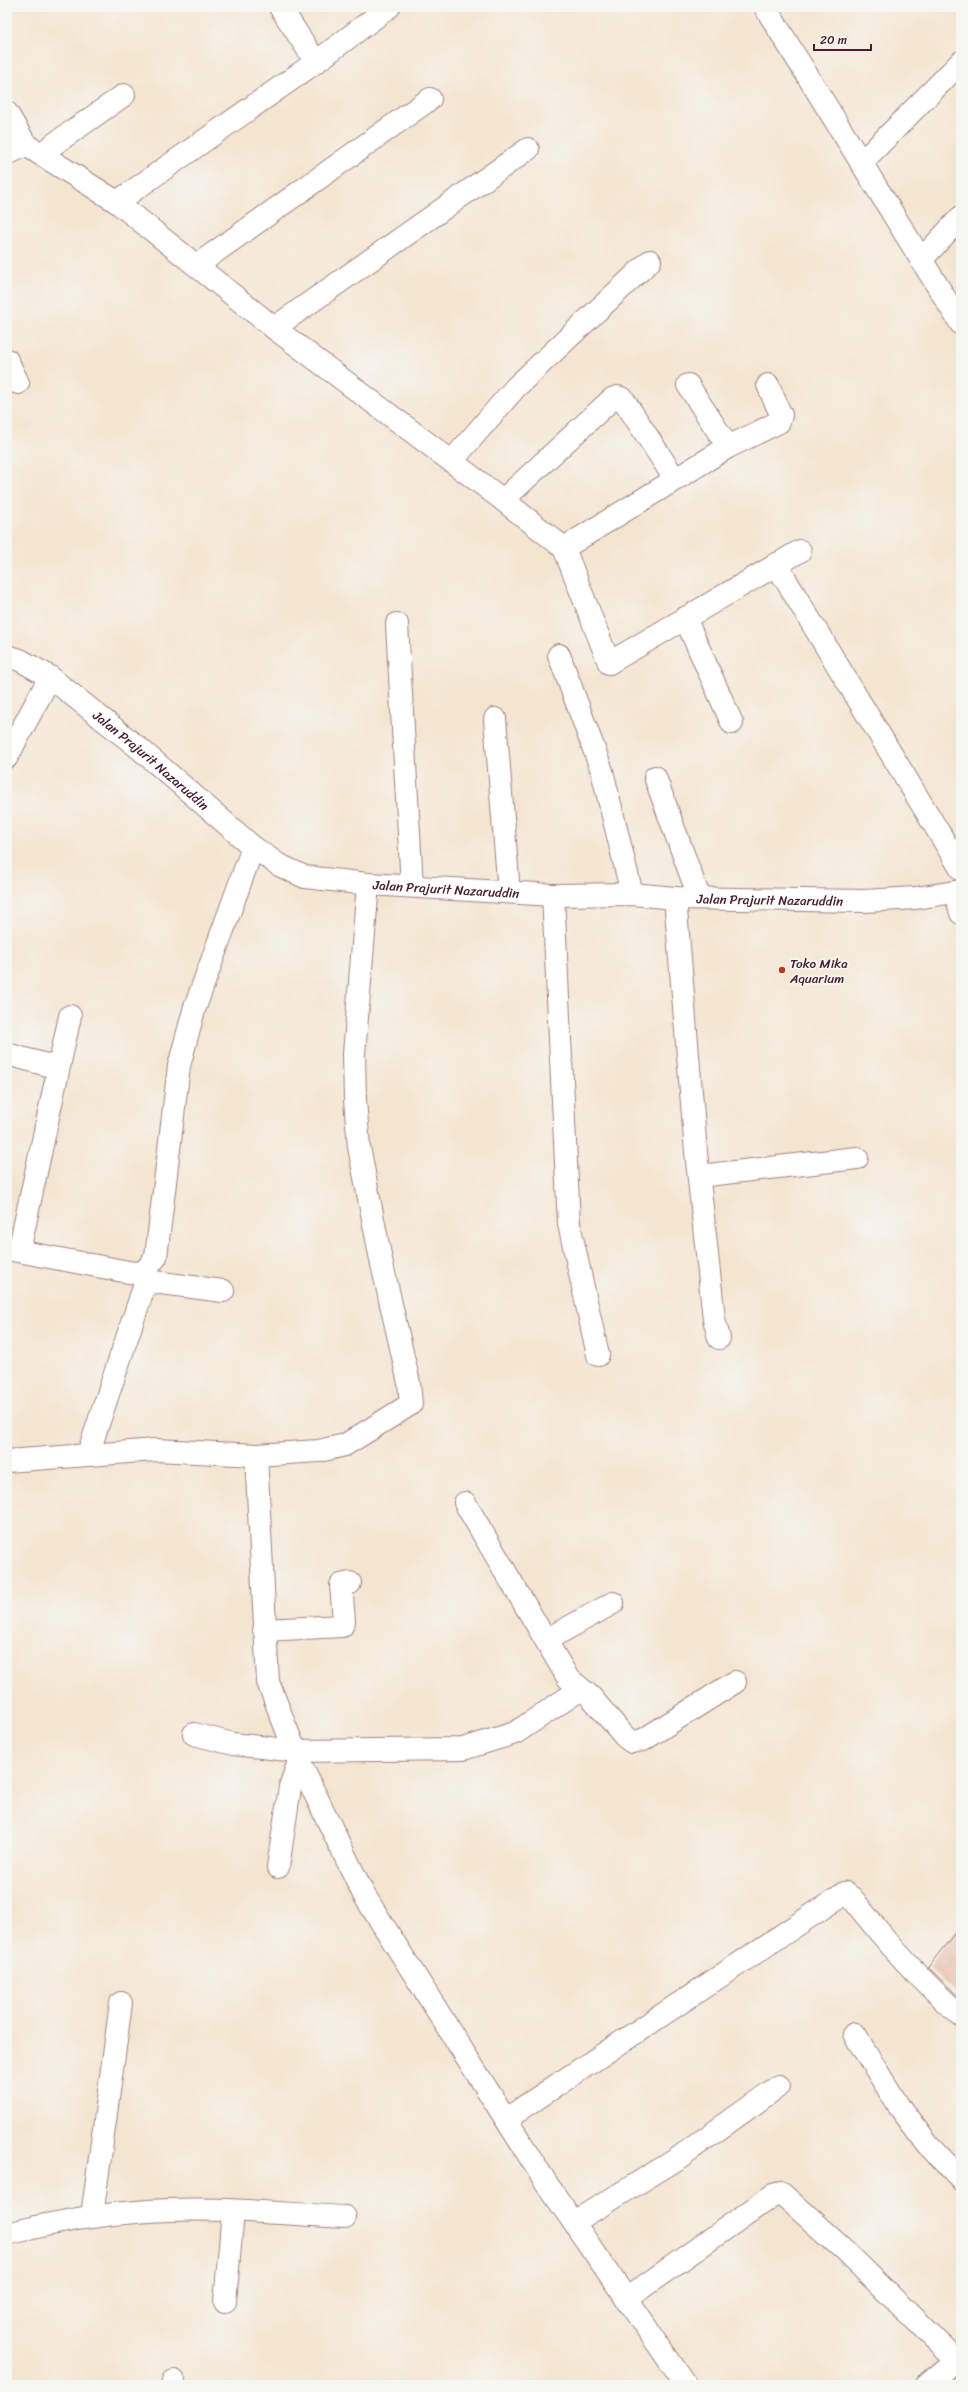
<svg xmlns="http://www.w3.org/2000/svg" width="968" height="2392" font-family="Sriracha,sans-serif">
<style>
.building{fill:#e1a991}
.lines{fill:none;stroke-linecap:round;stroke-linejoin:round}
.minor-casing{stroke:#9f827e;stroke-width:24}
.minor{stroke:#fff;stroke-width:22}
.poi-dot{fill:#c8321e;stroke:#f6f6f2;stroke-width:1.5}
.labels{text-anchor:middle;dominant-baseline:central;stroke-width:3.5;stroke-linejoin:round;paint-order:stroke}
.street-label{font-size:13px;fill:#4a1f2b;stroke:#f6f6f2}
.poi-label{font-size:13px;fill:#4a1f2b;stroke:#f6f6f2;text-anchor:start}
</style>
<rect width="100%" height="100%" fill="#f6f6f2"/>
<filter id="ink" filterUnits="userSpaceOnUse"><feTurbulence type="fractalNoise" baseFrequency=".025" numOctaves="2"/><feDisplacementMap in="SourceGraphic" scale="8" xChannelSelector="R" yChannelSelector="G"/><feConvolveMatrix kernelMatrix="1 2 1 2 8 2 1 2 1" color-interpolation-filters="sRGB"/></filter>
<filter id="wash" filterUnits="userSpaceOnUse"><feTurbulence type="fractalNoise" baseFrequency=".012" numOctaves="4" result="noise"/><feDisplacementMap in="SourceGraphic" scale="16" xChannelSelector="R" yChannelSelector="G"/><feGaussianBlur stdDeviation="0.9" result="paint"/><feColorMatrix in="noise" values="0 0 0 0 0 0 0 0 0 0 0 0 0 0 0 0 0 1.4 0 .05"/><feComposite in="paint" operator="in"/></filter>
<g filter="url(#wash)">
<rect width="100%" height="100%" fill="#f4e5d1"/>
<g id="blocks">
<polygon class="building" points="961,1925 961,1999 928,1967"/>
</g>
</g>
<g filter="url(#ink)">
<use href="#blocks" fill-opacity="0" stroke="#9f827e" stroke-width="1"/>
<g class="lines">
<g class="minor-casing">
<g id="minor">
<polyline points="280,7 316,62"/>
<polyline points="765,7 961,324"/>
<polyline points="7,113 26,145 7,154"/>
<polyline points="26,145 117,202 274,328 503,500 564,548 609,663 800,551"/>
<polyline points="40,154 124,95"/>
<polyline points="861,163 961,62"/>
<polyline points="117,202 316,62 389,7"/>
<polyline points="921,260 961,217"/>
<polyline points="197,265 430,99"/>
<polyline points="274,328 528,149"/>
<polyline points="7,360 18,383"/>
<polyline points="688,385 728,447"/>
<polyline points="452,461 516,387 650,261"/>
<polyline points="503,500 612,399 618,397 623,399 675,479"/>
<polyline points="564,548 728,447 779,422 781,415 768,385"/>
<polyline points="776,564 961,869"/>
<polyline points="685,618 732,723"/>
<polyline points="397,624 412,886"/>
<polyline points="559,655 602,771 632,894"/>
<path id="s1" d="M7 656 20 660 50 677 140 749 253 847 279 865 305 877 368 884 553 895 632 894 675 898 864 901 916 898 961 891"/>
<polyline points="495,719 509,892"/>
<polyline points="7,757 50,677"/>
<polyline points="655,777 699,897"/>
<polyline points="955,893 961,913"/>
<polyline points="553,895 569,1224 598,1355"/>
<polyline points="675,898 696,1152 714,1319 719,1338"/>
<polyline points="7,1054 58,1068"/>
<polyline points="699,1176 857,1158"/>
<polyline points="7,1249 134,1273 144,1272 156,1257 179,1066 194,1010 253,847"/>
<polyline points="19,1251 70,1016"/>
<polyline points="146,1281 223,1291"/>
<polyline points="88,1454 146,1281 144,1272"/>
<polyline points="256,1455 268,1682 299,1761 364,1895 547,2184 686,2385"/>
<polyline points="7,1461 156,1450 256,1455 319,1451 345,1445 411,1404 409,1383 381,1260 359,1147 355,1100 354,1054 368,884"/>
<polyline points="465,1503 568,1678 591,1697 625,1737 632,1742 643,1740 735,1682"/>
<polyline points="264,1630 342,1626 344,1621 341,1585 350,1583"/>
<polyline points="546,1640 613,1603"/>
<polyline points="194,1734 233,1744 296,1751 463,1749 515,1733 581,1689"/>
<polyline points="278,1867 290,1787 299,1761"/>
<polyline points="854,2034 898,2105 928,2145 961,2180"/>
<path d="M506 2119 845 1893 852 1898C885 1941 920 1980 961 2016"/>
<polyline points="92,2216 121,2003"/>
<polyline points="574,2222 674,2161 779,2086"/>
<path d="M7 2234C53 2222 100 2214 148 2211 211 2206 281 2214 345 2217"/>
<polyline points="626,2299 773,2195 781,2193 844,2250 956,2360"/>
<polyline points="225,2302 233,2212"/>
<polyline points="173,2385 174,2381"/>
<polyline points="927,2385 961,2356"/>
</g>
</g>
<use href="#minor" class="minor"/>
</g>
</g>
<circle class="poi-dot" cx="782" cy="970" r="4"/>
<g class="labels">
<g class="street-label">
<text stroke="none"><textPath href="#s1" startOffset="179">Jalan Prajurit Nazaruddin</textPath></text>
<text stroke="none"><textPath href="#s1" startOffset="515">Jalan Prajurit Nazaruddin</textPath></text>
<text stroke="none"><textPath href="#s1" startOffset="839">Jalan Prajurit Nazaruddin</textPath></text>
</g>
<g class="poi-label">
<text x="790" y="963">Toko Mika<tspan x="790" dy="15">Aquarium</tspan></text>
</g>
</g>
<rect width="968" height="2392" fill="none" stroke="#f6f6f2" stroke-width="24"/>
<path d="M814 44v6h57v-6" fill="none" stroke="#4a1f2b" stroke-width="2"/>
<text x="820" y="44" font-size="12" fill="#4a1f2b" stroke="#f6f6f2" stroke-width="3" paint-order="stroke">20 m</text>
</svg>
